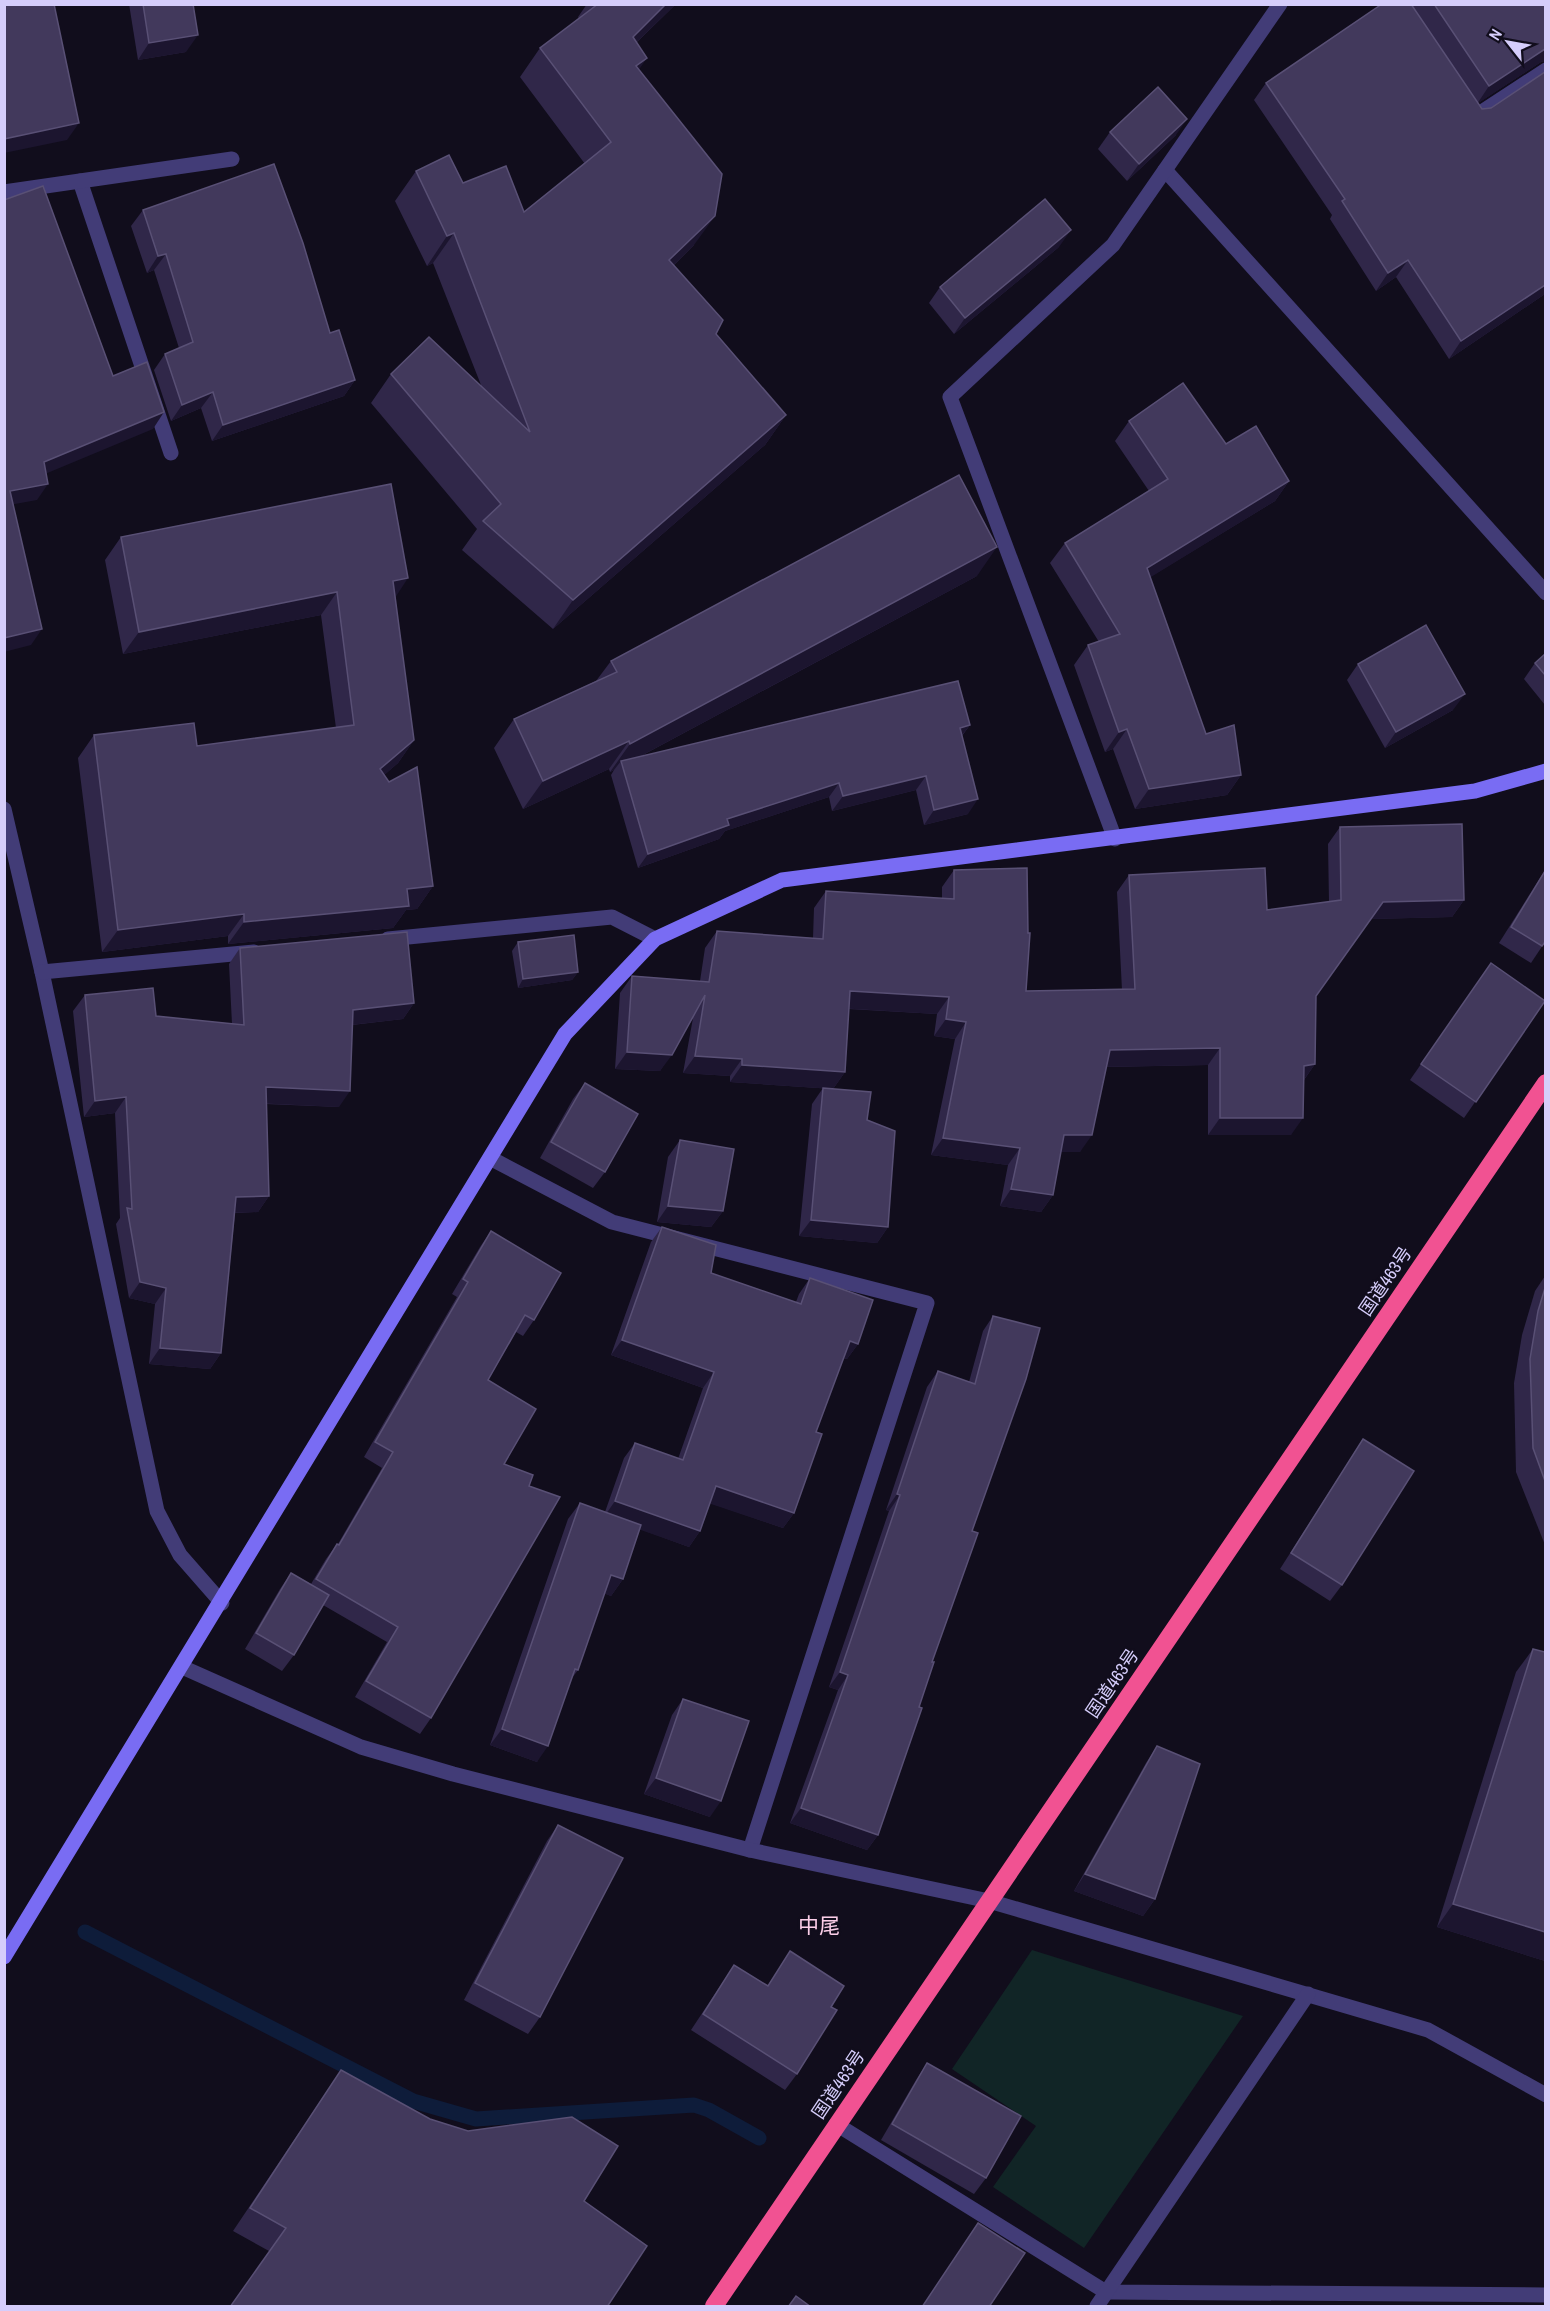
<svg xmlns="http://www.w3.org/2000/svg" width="1550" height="2311" font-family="'Archivo Narrow','Noto Sans JP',sans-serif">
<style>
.green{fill:#112526}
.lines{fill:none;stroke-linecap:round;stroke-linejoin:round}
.stream{stroke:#0e1c3a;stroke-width:15}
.street{stroke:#423c77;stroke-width:15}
.secondary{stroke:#796cf3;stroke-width:15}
.highway{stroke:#f15292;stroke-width:18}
.wall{fill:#302749}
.shaded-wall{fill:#1c152f}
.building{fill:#42395c;stroke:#595075;stroke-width:1.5}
.labels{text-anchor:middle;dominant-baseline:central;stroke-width:4.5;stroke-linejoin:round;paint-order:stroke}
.street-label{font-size:18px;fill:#d5cdfb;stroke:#110d1c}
.quarter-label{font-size:21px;fill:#fbcee8;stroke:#110d1c}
</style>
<rect width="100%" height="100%" fill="#110d1c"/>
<polygon class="green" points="1032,1950 1243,2016 1084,2248 993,2187 1036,2126 952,2069"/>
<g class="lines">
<polyline class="stream" points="85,1932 413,2101 476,2119 694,2105 709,2110 759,2138"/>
<g class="street">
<polyline points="1472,114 1474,117 1546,70"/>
<polyline points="1165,170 1546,593"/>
<polyline points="80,181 171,453"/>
<polyline points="4,192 232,159"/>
<polyline points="4,809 42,972 157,1511 180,1555 222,1603"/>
<polyline points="1115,839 950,397 1113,245 1280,4"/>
<polyline points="388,939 612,917 655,939"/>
<polyline points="42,972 254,952"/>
<polyline points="490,1158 612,1222 927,1303 750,1850"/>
<polyline points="182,1667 361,1747 453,1774 750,1850 989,1901 1428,2030 1546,2095"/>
<polyline points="836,2124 1106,2292 1546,2295"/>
<polyline points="1097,2306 1308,1994"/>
</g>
<polyline class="secondary" points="4,1957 565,1034 655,939 782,880 1475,791 1546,771"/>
<polyline class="highway" points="714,2306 1546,1083"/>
</g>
<g class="wall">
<polygon points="129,4 193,4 186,52 138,60"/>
<polygon points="587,4 676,4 637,42 639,70 694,245 674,265 716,334 786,415 765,445 553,629 462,550 477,529 371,403 391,374 481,385 433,263 427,266 395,201 416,171 463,183 524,212 585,164 520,77 540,48 579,19 578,17"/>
<polygon points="1382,4 1545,4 1545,61 1541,62 1478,103 1545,294 1449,359 1396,277 1376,291 1330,219 1332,215 1254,100 1266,83"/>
<polygon points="1110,132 1176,135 1127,181 1098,149"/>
<polygon points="143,210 330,333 355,380 344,396 212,441 201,408 171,421 154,370 165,354 179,348 154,270 147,273 131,226"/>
<polygon points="1059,247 954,334 929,303 940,287"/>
<polygon points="1129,421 1226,444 1289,481 1275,501 1150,577 1206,734 1241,775 1227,795 1135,809 1113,749 1105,752 1074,665 1088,645 1099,642 1050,563 1065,543 1149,491 1115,441"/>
<polygon points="121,537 395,597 414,740 398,763 384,775 433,886 417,909 406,910 393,928 228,944 228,936 102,952 78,758 94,735 197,746 336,728 321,615 123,654 105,560"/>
<polygon points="977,576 641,756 970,725 962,736 968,814 924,825 916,790 832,811 829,797 725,831 719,839 638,868 611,775 614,770 610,772 609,769 523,809 494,748 514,719 596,681 611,661"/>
<polygon points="1545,654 1545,705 1524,679 1535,663"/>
<polygon points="1358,664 1453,710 1385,748 1347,680"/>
<polygon points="1340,827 1464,900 1452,917 1371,919 1316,996 1315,1064 1304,1080 1291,1135 1208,1135 1208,1065 1106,1067 1080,1152 1061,1152 1053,1195 1041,1212 1000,1206 1008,1165 931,1155 955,1039 934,1036 937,1014 849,1009 845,1072 833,1089 730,1082 730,1076 683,1073 693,1018 660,1071 615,1069 620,993 632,976 700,981 705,948 717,931 813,938 814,908 826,891 942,899 942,887 954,870 1026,991 1122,990 1117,892 1129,875 1267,910 1329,902 1328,844"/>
<polygon points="1545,870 1545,942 1531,963 1499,943"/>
<polygon points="518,942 578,972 572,980 518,988 512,951"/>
<polygon points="240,948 414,1003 403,1019 352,1025 339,1107 266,1104 269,1196 258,1212 235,1213 221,1353 210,1369 149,1364 155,1304 129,1298 116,1224 120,1218 115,1113 84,1117 73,1011 85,995 156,1016 232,1024 229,964"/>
<polygon points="1491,963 1545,1001 1464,1118 1410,1080"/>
<polygon points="585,1083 605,1172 593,1188 540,1158 573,1099"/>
<polygon points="823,1088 867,1120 888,1227 877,1243 799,1236 812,1104"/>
<polygon points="680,1140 723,1211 711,1227 657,1222 668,1157"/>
<polygon points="662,1227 711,1273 796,1302 799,1294 810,1278 858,1344 847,1359 843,1358 816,1432 794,1513 783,1528 710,1503 700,1531 689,1547 640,1529 623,1579 611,1596 604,1593 578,1670 572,1678 537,1762 490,1745 568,1519 580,1503 605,1512 624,1458 635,1443 678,1459 703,1388 611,1355 651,1242"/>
<polygon points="491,1231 534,1320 523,1336 516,1332 488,1380 504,1464 431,1718 420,1734 355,1697 387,1642 323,1605 294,1655 282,1671 245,1649 280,1589 291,1573 311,1584 326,1559 337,1544 338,1544 382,1468 364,1457 457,1297 452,1294 480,1247"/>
<polygon points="1545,1276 1545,1545 1516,1472 1514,1383 1522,1335 1535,1291"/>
<polygon points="993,1316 972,1531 932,1662 919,1707 878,1835 867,1850 790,1823 838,1690 829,1687 889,1511 886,1510 927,1387 938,1371 969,1382 983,1331"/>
<polygon points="1363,1439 1342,1585 1330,1601 1280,1569 1352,1456"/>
<polygon points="1533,1649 1545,1961 1437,1927 1516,1672"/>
<polygon points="683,1699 710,1817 644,1794 672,1715"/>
<polygon points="1157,1746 1155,1899 1143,1916 1074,1891 1146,1763"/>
<polygon points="558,1825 540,2017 528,2034 464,2000 547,1841"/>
<polygon points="790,1951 831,2007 797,2074 785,2090 691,2030 734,1965 768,1986"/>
<polygon points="927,2063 986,2178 974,2194 881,2140 916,2080"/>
<polygon points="341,2070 430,2119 584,2201 269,2251 233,2231"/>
</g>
<g class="shaded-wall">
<polygon points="666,4 676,4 612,66 633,37"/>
<polygon points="198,35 186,52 138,60 149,43"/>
<polygon points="1545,49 1545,61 1541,62 1477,104 1489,86"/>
<polygon points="647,58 627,87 636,66"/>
<polygon points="1187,119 1176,135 1127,181 1139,164"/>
<polygon points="79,123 67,140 4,153 4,139"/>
<polygon points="715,216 694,245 649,289 669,260"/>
<polygon points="1071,230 1059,247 954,334 965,318"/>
<polygon points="454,233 433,263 427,266 447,236"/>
<polygon points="166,254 154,270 147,273 158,256"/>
<polygon points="1408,260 1396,277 1376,291 1388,273"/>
<polygon points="1545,285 1545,294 1449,359 1461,341"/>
<polygon points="355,380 344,396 212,441 223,425"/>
<polygon points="213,392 201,408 171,421 182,405"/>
<polygon points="164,412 153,429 33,479 44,462"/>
<polygon points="786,415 765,445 553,629 573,600"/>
<polygon points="1289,481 1275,501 1133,588 1147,568"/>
<polygon points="48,484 37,500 4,506 10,491"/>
<polygon points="997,547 977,576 622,766 621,761 614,770 610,772 630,744"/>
<polygon points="408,578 393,601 393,581"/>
<polygon points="337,592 321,615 123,654 139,632"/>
<polygon points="42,629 31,645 4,652 4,638"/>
<polygon points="1465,694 1453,710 1385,748 1396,732"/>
<polygon points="970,725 959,739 960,728"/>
<polygon points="1127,729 1113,749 1105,752 1119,732"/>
<polygon points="414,740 398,763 365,792 380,769"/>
<polygon points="629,741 609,769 523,809 543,781"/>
<polygon points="1241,775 1227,795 1135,809 1149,789"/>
<polygon points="926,776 916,790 832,811 843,796"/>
<polygon points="839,783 829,797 725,831 719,839 638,868 648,854 727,819"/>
<polygon points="978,799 968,814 924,825 934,810"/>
<polygon points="433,886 417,909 406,910 393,928 228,944 244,922 407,889"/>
<polygon points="1464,900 1452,917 1371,919 1383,902"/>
<polygon points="244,914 228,936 102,952 118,930"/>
<polygon points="578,972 572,980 518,988 523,979"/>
<polygon points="850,991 949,997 937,1014 838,1008"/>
<polygon points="414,1003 403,1019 341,1026 353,1010"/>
<polygon points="946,1019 966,1022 955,1039 934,1036"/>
<polygon points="1220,1048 1208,1065 1098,1067 1110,1050"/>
<polygon points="627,1052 672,1055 660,1071 615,1069"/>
<polygon points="695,1056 742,1059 730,1076 683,1073"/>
<polygon points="1315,1064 1303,1081 1304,1066"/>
<polygon points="742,1065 845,1072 833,1089 730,1082"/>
<polygon points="266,1087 350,1091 339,1107 255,1103"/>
<polygon points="126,1097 115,1113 84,1117 95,1101"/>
<polygon points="1220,1118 1303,1118 1291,1135 1208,1135"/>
<polygon points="1064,1135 1092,1135 1080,1152 1053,1152"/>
<polygon points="943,1138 1020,1148 1008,1165 931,1155"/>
<polygon points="1011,1189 1053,1195 1041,1212 1000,1206"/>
<polygon points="269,1196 258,1212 225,1213 236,1197"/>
<polygon points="668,1206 723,1211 711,1227 657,1222"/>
<polygon points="811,1220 888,1227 877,1243 799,1236"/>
<polygon points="140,1282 166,1288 155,1304 129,1298"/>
<polygon points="622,1340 714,1372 703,1388 611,1355"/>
<polygon points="850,1341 858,1344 847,1359 839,1356"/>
<polygon points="160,1348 221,1353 210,1369 149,1364"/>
<polygon points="716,1486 794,1513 783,1528 705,1502"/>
<polygon points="897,1494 900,1495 889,1511 886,1510"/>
<polygon points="615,1501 700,1531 689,1547 604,1517"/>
<polygon points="611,1575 623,1579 611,1596 599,1592"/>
<polygon points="840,1672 848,1675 838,1690 829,1687"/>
<polygon points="502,1729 548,1746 537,1762 490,1745"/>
<polygon points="656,1778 721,1801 710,1817 644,1794"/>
<polygon points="801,1808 878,1835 867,1850 790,1823"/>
<polygon points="1085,1874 1155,1899 1143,1916 1074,1891"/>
<polygon points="1453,1904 1545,1932 1545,1961 1437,1927"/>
</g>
<g class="building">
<polygon points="4,4 54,4 79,123 4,139"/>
<polygon points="143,4 193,4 198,35 149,43"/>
<polygon points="598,4 666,4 633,37 647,58 636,66 722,174 715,216 669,260 723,320 716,334 786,415 573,600 483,521 501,504 391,374 429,337 530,432 454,233 447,236 416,171 449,155 463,183 506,166 524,212 611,142 540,48"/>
<polygon points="1382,4 1411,4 1482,109 1491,108 1545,72 1545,285 1461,341 1408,260 1388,273 1342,201 1345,199 1266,83"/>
<polygon points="1434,4 1545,4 1545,49 1489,86"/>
<polygon points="1158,87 1187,119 1139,164 1110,132"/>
<polygon points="274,164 303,243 330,333 339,330 355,380 223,425 213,392 182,405 165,354 193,342 166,254 158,256 143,210"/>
<polygon points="43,186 113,376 147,362 164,412 44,462 48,484 10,491 42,629 4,638 4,200"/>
<polygon points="1045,199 1071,230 965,318 940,287"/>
<polygon points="1183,383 1226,444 1256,426 1289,481 1147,568 1206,734 1234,725 1241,775 1149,789 1127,729 1119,732 1088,645 1120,634 1065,543 1168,479 1129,421"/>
<polygon points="959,475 997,547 630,744 629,741 543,781 514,719 617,672 611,661"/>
<polygon points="391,484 408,578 393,581 414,740 380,769 389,782 417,767 433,886 407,889 409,906 244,922 244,914 118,930 94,735 194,723 197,746 354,725 337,592 139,632 121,537"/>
<polygon points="1426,625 1465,694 1396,732 1358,664"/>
<polygon points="1545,654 1545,675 1535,663"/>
<polygon points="958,681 970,725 960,728 978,799 934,810 926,776 843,796 839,783 727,819 729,825 648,854 621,761"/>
<polygon points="1462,824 1464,900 1383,902 1316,996 1315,1064 1304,1066 1303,1118 1220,1118 1220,1048 1110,1050 1092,1135 1064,1135 1053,1195 1011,1189 1020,1148 943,1138 966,1022 946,1019 949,997 850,991 845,1072 742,1065 742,1059 695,1056 705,995 672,1055 627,1052 632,976 709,982 717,931 823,939 826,891 954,899 954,870 1027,868 1028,933 1030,933 1026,991 1135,989 1129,875 1265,868 1267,910 1341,900 1340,827"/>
<polygon points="1545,871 1545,942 1542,946 1511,927"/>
<polygon points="407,932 414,1003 353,1010 350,1091 266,1087 269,1196 236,1197 221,1353 160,1348 166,1288 140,1282 127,1208 132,1209 126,1097 95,1101 85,995 153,988 156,1016 244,1025 240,948"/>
<polygon points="574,935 578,972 523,979 518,942"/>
<polygon points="1491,963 1545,1001 1476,1102 1421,1064"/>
<polygon points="585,1083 638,1114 605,1172 551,1142"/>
<polygon points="823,1088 871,1092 867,1120 895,1131 888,1227 811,1220"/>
<polygon points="680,1140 734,1149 723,1211 668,1206"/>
<polygon points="662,1227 716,1245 711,1273 801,1304 810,1278 873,1300 858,1344 850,1341 816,1432 822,1434 794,1513 716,1486 700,1531 615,1501 635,1443 683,1460 714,1372 622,1340"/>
<polygon points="491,1231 561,1273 534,1320 525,1315 488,1380 536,1409 504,1464 533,1475 529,1486 560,1497 431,1718 366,1681 398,1627 316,1579 337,1544 339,1545 393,1452 375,1442 468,1282 463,1279"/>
<polygon points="1545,1288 1545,1481 1533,1448 1530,1359 1538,1311"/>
<polygon points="993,1316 1040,1328 1026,1379 972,1531 978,1533 932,1662 934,1662 919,1707 922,1708 878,1835 801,1808 848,1675 840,1672 900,1495 897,1494 938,1371 975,1384"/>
<polygon points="1363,1439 1414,1471 1342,1585 1291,1553"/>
<polygon points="580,1503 641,1525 623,1579 611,1575 578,1670 575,1669 548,1746 502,1729"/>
<polygon points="291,1573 329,1595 294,1655 256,1633"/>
<polygon points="1533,1649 1545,1652 1545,1932 1453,1904"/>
<polygon points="683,1699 749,1721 721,1801 656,1778"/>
<polygon points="1157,1746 1200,1764 1155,1899 1085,1874"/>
<polygon points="558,1825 623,1858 540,2017 475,1983"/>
<polygon points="790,1951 844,1986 831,2007 837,2010 797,2074 703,2014 734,1965 768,1986"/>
<polygon points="927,2063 1021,2116 986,2178 892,2124"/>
<polygon points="341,2070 430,2119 468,2131 572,2117 618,2146 584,2201 647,2246 607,2307 230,2307 286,2228 250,2208"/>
<polygon points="978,2223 1025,2253 989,2307 922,2307"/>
<polygon points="796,2296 811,2307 788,2307"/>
</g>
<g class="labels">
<g class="street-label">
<text transform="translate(1385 1281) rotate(-56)">国道463号</text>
<text transform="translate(1112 1683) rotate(-56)">国道463号</text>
<text transform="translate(838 2084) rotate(-56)">国道463号</text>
</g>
<g class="quarter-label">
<text x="819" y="1925">中尾</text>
</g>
</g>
<rect width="1550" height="2311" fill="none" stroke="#d5cdfb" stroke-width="12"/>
<g transform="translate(1508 42) rotate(301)" stroke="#110d1c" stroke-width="4.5" paint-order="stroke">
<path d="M0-4.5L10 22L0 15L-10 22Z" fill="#d5cdfb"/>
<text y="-9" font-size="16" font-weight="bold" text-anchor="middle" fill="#d5cdfb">N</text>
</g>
</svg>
